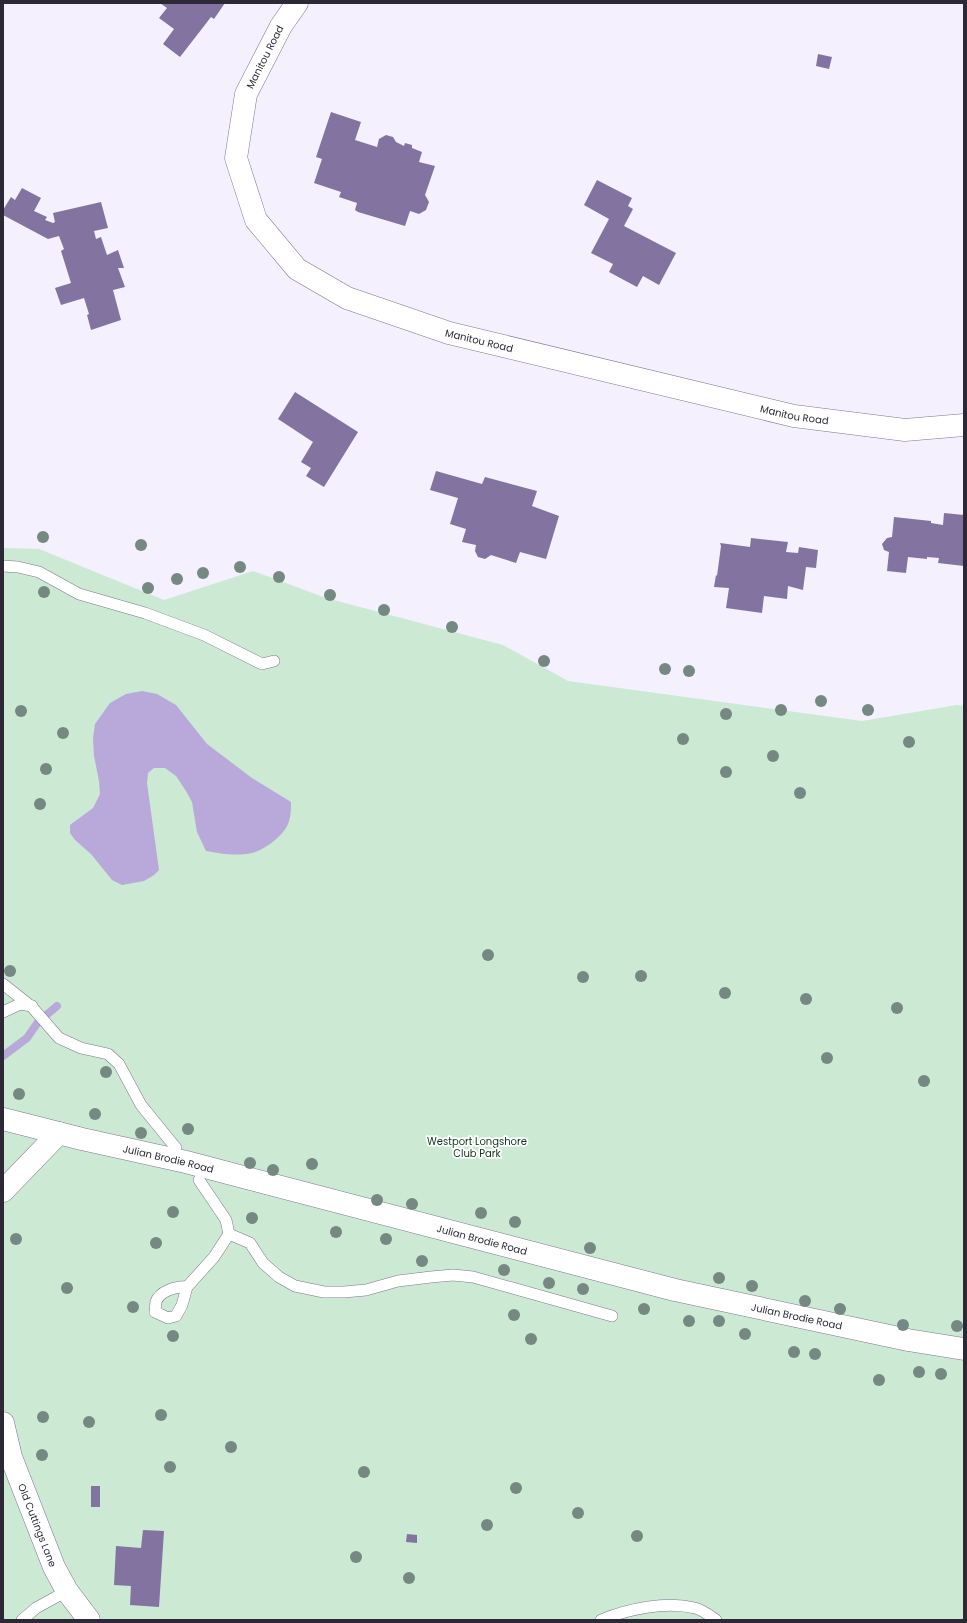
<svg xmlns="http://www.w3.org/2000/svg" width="967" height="1623" font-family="Poppins,sans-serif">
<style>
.green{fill:#cbe9d3}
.water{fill:#b8a9da}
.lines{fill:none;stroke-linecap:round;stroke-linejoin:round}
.stream{stroke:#b8a9da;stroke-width:8}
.building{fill:#8273a1}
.service-casing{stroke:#7f7593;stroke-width:12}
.minor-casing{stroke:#7f7593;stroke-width:23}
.service{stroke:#fff;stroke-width:11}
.minor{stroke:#fff;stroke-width:22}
.tree{fill:#758882}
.labels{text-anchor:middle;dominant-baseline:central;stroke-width:3.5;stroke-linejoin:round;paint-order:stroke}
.street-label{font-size:10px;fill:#2c2835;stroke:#fff}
.park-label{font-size:10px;fill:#0d331c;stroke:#fff}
</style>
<rect width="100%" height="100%" fill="#f4f0fe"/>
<polygon class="green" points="3,548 39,549 164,600 253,571 326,598 503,645 568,681 862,721 957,705 964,706 964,1620 3,1620"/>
<path class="water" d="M142 691 157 694 176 705 207 744 252 778 291 802C291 808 291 815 289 821 286 834 265 850 252 853 237 856 221 854 206 851L197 832 192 802 186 791 176 776 165 768H154L148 773 147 783 159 870 154 875 144 881 122 885 112 880 91 854 75 840 70 833V825L93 808 100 794 99 781 94 756 93 738 95 724 110 703 126 694Z"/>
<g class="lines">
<polyline class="stream" points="3,1056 27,1038 38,1022 57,1006"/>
</g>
<g class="building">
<polygon points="160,3 225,3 214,19 211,17 180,57 163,44 174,29 159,18 167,8"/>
<polygon points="818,54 832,57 829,69 816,66"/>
<polygon points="331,112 361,122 355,140 377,147 379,139 386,135 393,137 396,142 404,146 405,143 412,145 412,148 422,152 419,162 435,166 425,195 429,202 426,210 419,214 410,211 405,226 358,212 355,210 357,203 339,197 341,192 314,183 322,159 316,157"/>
<polygon points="597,180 632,198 628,206 633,209 624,226 676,253 659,285 643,276 637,287 609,272 613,264 591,253 609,219 584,205"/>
<polygon points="22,188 41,198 34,211 47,217 45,220 53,223 55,222 53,213 101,202 108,228 94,231 96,239 101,237 107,255 118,250 124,268 118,268 125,287 113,290 121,320 91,330 87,315 89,314 84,298 61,305 55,288 71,283 61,251 64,249 59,236 48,239 3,215 3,210 11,197 15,200"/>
<polygon points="295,392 358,432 324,487 306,476 311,468 301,462 313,442 278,419"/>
<polygon points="436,471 482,484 485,477 537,491 532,506 559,516 546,559 520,552 516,563 491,555 485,559 478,557 475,551 476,545 462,542 466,529 450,524 458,498 430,490"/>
<polygon points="944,513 964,515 964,566 938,563 939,558 927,557 927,559 908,557 906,573 887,571 889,552 884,550 882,544 887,538 892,537 894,517 931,521 931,523 943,525"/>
<polygon points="751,538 788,542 786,552 798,553 799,547 818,550 816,568 806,567 803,590 788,586 787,599 764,596 762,613 726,608 729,588 714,587 716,575 717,576 721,546 720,543 750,547"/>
<rect x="91" y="1486" width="9" height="21"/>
<polygon points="143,1530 164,1531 159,1607 130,1605 131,1586 114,1585 116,1546 141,1548"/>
<polygon points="407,1534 417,1535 417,1543 406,1542"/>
</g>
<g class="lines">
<g class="service-casing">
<g id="service">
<polyline points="3,566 18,567 39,572 79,594 145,613 204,635 262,664 274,661"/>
<polyline points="3,984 32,1007 59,1038 81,1048 108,1054 119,1064 141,1105 176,1148"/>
<polyline points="3,1012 20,1004 32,1006"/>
<polyline points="199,1180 226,1220 229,1234"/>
<path d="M187 1287C177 1286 159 1291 156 1302 155 1304 156 1309 155 1312L168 1318 176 1316 182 1305 187 1287 214 1257 229 1234 250 1243 263 1263 279 1277 295 1286 324 1292H344L366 1290 398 1281 431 1277 453 1275 473 1277 612 1316"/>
<polyline points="22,1620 36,1608 67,1591"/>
<path d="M601 1620C628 1609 665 1601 695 1608 703 1610 709 1615 716 1620"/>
</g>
</g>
<g class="minor-casing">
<g id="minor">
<path id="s1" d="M297 3 281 26 246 94 236 158 256 220 297 269 347 298 449 333 794 416 905 430 964 425"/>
<path id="s2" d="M3 1119 82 1139 186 1162 675 1290 908 1340 964 1349"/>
<polyline points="3,1191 59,1133"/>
<path id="s3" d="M3 1423 11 1457 54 1567 67 1591 89 1620"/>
</g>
</g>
<use href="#service" class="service"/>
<use href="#minor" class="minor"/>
</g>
<g class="tree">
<circle cx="43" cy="537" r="6"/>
<circle cx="141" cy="545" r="6"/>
<circle cx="240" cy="567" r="6"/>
<circle cx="203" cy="573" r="6"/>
<circle cx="279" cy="577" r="6"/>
<circle cx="177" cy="579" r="6"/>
<circle cx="148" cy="588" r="6"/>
<circle cx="44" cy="592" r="6"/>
<circle cx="330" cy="595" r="6"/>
<circle cx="384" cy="610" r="6"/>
<circle cx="452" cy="627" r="6"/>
<circle cx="544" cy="661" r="6"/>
<circle cx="665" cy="669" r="6"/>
<circle cx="689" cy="671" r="6"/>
<circle cx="821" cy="701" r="6"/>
<circle cx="781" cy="710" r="6"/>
<circle cx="868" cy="710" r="6"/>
<circle cx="21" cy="711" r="6"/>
<circle cx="726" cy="714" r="6"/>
<circle cx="63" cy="733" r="6"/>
<circle cx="683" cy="739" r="6"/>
<circle cx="909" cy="742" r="6"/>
<circle cx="773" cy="756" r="6"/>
<circle cx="46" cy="769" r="6"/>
<circle cx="726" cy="772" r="6"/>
<circle cx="800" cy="793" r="6"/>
<circle cx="40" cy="804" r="6"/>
<circle cx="488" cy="955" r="6"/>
<circle cx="10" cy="971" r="6"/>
<circle cx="641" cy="976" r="6"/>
<circle cx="583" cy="977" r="6"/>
<circle cx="725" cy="993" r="6"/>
<circle cx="806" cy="999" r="6"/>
<circle cx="897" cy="1008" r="6"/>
<circle cx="827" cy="1058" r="6"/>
<circle cx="106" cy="1072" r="6"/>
<circle cx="924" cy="1081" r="6"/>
<circle cx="19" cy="1094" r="6"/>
<circle cx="95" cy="1114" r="6"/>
<circle cx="188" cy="1129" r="6"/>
<circle cx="141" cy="1133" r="6"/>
<circle cx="250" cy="1163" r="6"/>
<circle cx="312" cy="1164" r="6"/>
<circle cx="273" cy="1170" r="6"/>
<circle cx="377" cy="1200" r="6"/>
<circle cx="412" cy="1204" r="6"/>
<circle cx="173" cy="1212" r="6"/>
<circle cx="481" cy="1213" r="6"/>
<circle cx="252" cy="1218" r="6"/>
<circle cx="515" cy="1222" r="6"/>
<circle cx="336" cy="1232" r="6"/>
<circle cx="16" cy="1239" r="6"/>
<circle cx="386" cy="1239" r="6"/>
<circle cx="156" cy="1243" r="6"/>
<circle cx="590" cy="1248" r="6"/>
<circle cx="422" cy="1261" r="6"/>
<circle cx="504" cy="1270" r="6"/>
<circle cx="719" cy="1278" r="6"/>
<circle cx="549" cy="1283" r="6"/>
<circle cx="752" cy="1286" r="6"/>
<circle cx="67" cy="1288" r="6"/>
<circle cx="583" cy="1289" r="6"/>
<circle cx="805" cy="1301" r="6"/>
<circle cx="133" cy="1307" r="6"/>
<circle cx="644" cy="1309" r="6"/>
<circle cx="840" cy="1309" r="6"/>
<circle cx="514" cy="1315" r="6"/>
<circle cx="689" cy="1321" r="6"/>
<circle cx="719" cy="1321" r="6"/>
<circle cx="903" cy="1325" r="6"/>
<circle cx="957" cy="1326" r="6"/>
<circle cx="745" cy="1334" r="6"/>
<circle cx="173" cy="1336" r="6"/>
<circle cx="531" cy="1339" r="6"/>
<circle cx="794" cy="1352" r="6"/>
<circle cx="815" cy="1354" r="6"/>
<circle cx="919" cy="1372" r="6"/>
<circle cx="941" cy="1374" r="6"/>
<circle cx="879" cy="1380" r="6"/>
<circle cx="161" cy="1415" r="6"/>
<circle cx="43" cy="1417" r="6"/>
<circle cx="89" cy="1422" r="6"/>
<circle cx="231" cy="1447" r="6"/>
<circle cx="42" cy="1455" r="6"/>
<circle cx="170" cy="1467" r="6"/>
<circle cx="364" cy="1472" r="6"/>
<circle cx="516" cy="1488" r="6"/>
<circle cx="578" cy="1513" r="6"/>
<circle cx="487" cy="1525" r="6"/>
<circle cx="637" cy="1536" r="6"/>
<circle cx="356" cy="1557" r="6"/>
<circle cx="409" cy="1578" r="6"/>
</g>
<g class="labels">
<g class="street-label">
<text transform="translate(265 57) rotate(-63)">Manitou Road</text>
<text stroke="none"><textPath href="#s1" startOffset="495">Manitou Road</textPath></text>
<text stroke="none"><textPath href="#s1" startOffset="819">Manitou Road</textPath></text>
<text stroke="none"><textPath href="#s2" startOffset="170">Julian Brodie Road</textPath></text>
<text stroke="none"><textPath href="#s2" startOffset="494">Julian Brodie Road</textPath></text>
<text stroke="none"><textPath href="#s2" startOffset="818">Julian Brodie Road</textPath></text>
<text stroke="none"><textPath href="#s3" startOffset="108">Old Cuttings Lane</textPath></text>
</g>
<g class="park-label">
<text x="477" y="1141">Westport Longshore<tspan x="477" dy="12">Club Park</tspan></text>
</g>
</g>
<rect width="967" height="1623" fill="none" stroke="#2c2835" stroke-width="8"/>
</svg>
